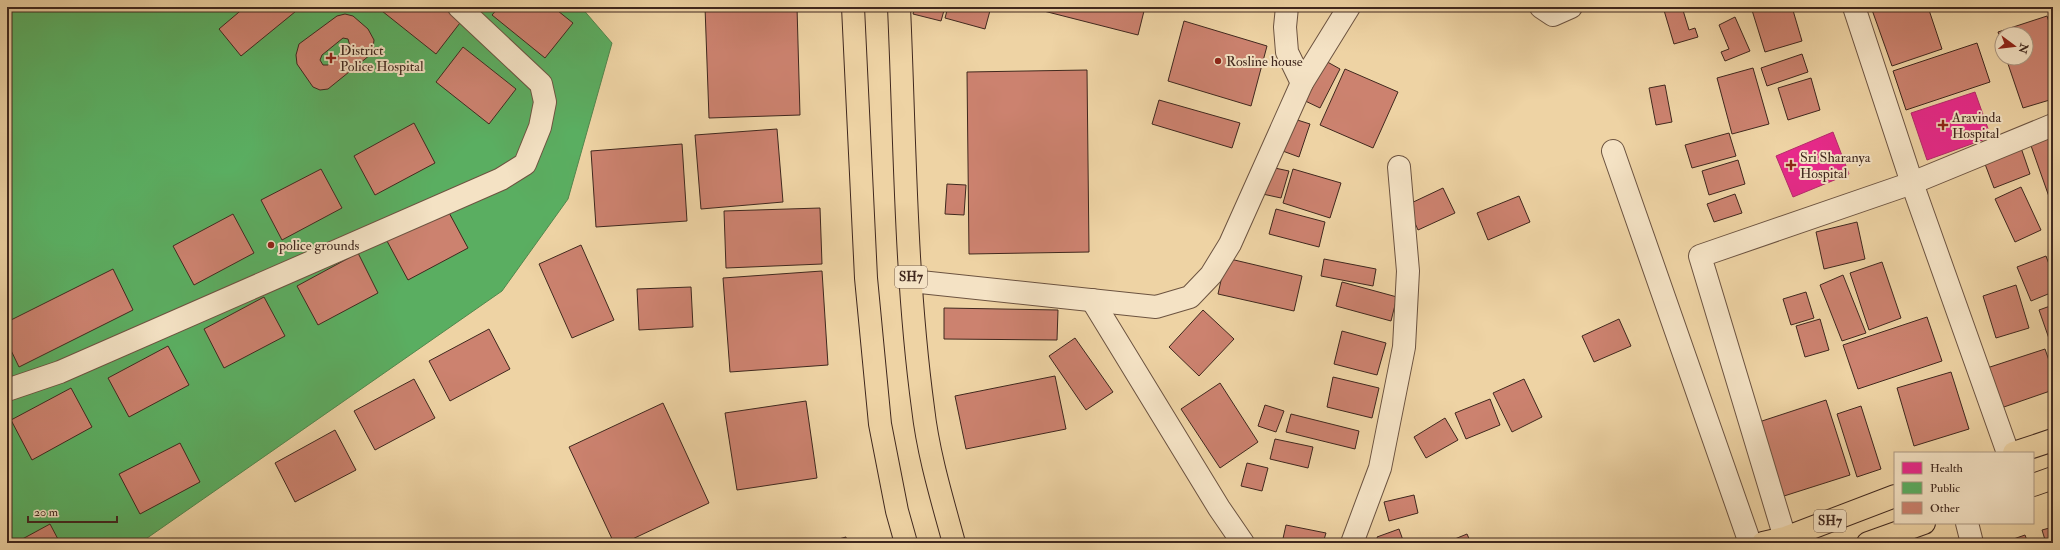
<svg xmlns="http://www.w3.org/2000/svg" width="2060" height="550" font-family="'IM FELL Double Pica',serif">
<style>
.health{fill:#e7298a;stroke:#b5296a}
.public{fill:#5aae61;stroke:#52864d}
.building{fill:#cc826f;stroke:#40281e;fill-rule:evenodd}
.lines{fill:none;stroke-linecap:round;stroke-linejoin:round}
.minor-casing{stroke:#6c5340;stroke-width:24}
.major-casing{stroke:#40281e;stroke-width:24}
.minor{stroke:#f4e2c4;stroke-width:22}
.major{stroke:#eed3a4;stroke-width:22}
.poi-dot{fill:#8f2418;stroke:#f4e2c4;stroke-width:1.5}
.labels{text-anchor:middle;dominant-baseline:central;stroke-width:4;stroke-linejoin:round;paint-order:stroke}
.shield{fill:#f4e2c4;stroke:#766050;stroke-width:1}
.shield-label{font-size:13px;font-weight:bold;fill:#40281e}
.poi-label{font-size:14px;fill:#40281e;stroke:#f4e2c4;text-anchor:start}
</style>
<rect width="100%" height="100%" fill="#eed3a4"/>
<filter id="stains"><feTurbulence type="fractalNoise" baseFrequency=".005" numOctaves="4"/><feColorMatrix values="0 0 0 0 .2 0 0 0 0 .09 0 0 0 0 .02 0 0 0 .5 -.17"/></filter>
<radialGradient id="worn" r=".72"><stop offset=".6" stop-color="#630" stop-opacity="0"/><stop offset="1" stop-color="#630" stop-opacity=".3"/></radialGradient>
<g class="health">
<polygon points="1975,92 1991,137 1927,160 1911,113"/>
<polygon points="1833,132 1849,174 1793,197 1776,156"/>
</g>
<polygon class="public" points="7,7 581,7 612,43 568,199 502,291 140,543 7,543"/>
<g class="building">
<polygon points="245,7 301,7 241,56 219,29"/>
<polygon points="386,7 448,7 463,19 436,54 382,11"/>
<polygon points="499,7 553,7 573,23 545,58 492,15"/>
<polygon points="705,7 797,7 800,115 709,118"/>
<polygon points="915,7 945,7 941,21 913,14"/>
<polygon points="948,7 991,7 985,29 945,18"/>
<polygon points="1028,7 1145,7 1138,35"/>
<polygon points="1663,7 1682,7 1689,30 1695,28 1698,37 1674,44"/>
<polygon points="1751,7 1792,7 1802,41 1765,52"/>
<polygon points="1871,7 1928,7 1942,49 1892,66"/>
<path d="M345 14 353 16 368 29 374 40 373 48 370 55 328 89 320 90 313 87 297 64 296 55 299 44 337 16ZM343 38 348 39 350 46 328 65H323L320 60 322 55Z"/>
<polygon points="2047,16 2053,33 2053,99 2023,108 2006,58 2026,58 2026,34 2002,34 2002,45 1998,32"/>
<polygon points="1735,17 1750,51 1725,61 1721,52 1729,49 1719,25"/>
<polygon points="1184,21 1267,46 1251,106 1168,81"/>
<polygon points="1977,43 1990,82 1906,110 1893,71"/>
<polygon points="463,47 516,89 489,124 436,82"/>
<polygon points="1802,54 1808,72 1767,86 1761,68"/>
<polygon points="1322,59 1340,69 1320,108 1299,98"/>
<polygon points="1753,68 1769,124 1732,134 1717,78"/>
<polygon points="1345,69 1398,92 1373,148 1320,125"/>
<polygon points="1087,70 1089,252 969,254 967,72"/>
<polygon points="1811,78 1820,110 1788,120 1778,88"/>
<polygon points="1665,85 1672,122 1656,125 1649,88"/>
<polygon points="1159,100 1240,123 1232,148 1152,124"/>
<polygon points="1291,118 1310,124 1299,157 1280,150"/>
<polygon points="414,123 435,163 375,195 354,156"/>
<polygon points="777,129 783,202 701,209 695,135"/>
<polygon points="2053,131 2053,208 2029,140"/>
<polygon points="1729,133 1736,156 1692,168 1685,145"/>
<polygon points="2019,142 2030,174 1994,188 1982,156"/>
<polygon points="682,144 687,221 596,227 591,151"/>
<polygon points="1738,160 1745,184 1709,195 1702,171"/>
<polygon points="1270,167 1289,171 1281,198 1258,193"/>
<polygon points="321,169 342,208 282,240 261,200"/>
<polygon points="1293,169 1341,183 1330,218 1283,203"/>
<polygon points="947,184 966,185 964,215 945,214"/>
<polygon points="2021,187 2041,230 2015,242 1995,199"/>
<polygon points="1443,188 1455,213 1418,230 1407,205"/>
<polygon points="1735,194 1742,213 1714,222 1707,204"/>
<polygon points="1519,196 1530,222 1488,240 1477,213"/>
<polygon points="820,208 822,264 726,268 724,211"/>
<polygon points="447,209 468,248 408,280 387,241"/>
<polygon points="1276,209 1325,222 1319,247 1269,234"/>
<polygon points="233,214 254,253 194,285 173,246"/>
<polygon points="1857,222 1865,259 1824,269 1816,232"/>
<polygon points="581,245 614,320 572,338 539,264"/>
<polygon points="358,253 378,293 318,325 297,286"/>
<polygon points="2046,256 2053,275 2053,292 2031,301 2017,267"/>
<polygon points="1226,258 1302,276 1294,311 1218,294"/>
<polygon points="1324,259 1376,269 1373,286 1321,276"/>
<polygon points="1882,262 1901,318 1869,330 1850,273"/>
<polygon points="113,269 133,310 19,367 7,342 7,322"/>
<polygon points="822,271 828,365 730,372 723,278"/>
<polygon points="1843,275 1866,333 1842,341 1820,285"/>
<polygon points="1342,282 1397,297 1391,321 1336,306"/>
<polygon points="2016,285 2029,328 1996,338 1983,296"/>
<polygon points="691,287 693,327 639,330 637,289"/>
<polygon points="1806,292 1814,318 1791,325 1783,299"/>
<polygon points="264,297 285,336 224,368 204,329"/>
<polygon points="2053,305 2053,350 2039,310"/>
<polygon points="944,308 1058,310 1057,340 944,339"/>
<polygon points="1203,310 1234,339 1199,376 1169,347"/>
<polygon points="1927,317 1942,361 1858,389 1843,345"/>
<polygon points="1619,319 1631,346 1594,362 1582,336"/>
<polygon points="1820,319 1829,350 1805,357 1796,326"/>
<polygon points="489,329 510,369 450,401 429,361"/>
<polygon points="1342,331 1386,343 1377,375 1334,364"/>
<polygon points="1075,338 1113,392 1086,410 1049,356"/>
<polygon points="168,346 189,385 129,417 108,378"/>
<polygon points="2045,349 2053,372 2053,390 2001,408 1987,368"/>
<polygon points="1951,372 1969,429 1914,446 1897,388"/>
<polygon points="1055,376 1066,429 966,449 955,396"/>
<polygon points="1333,377 1379,388 1372,418 1327,407"/>
<polygon points="414,379 435,418 375,450 354,411"/>
<polygon points="1524,379 1542,417 1512,432 1493,393"/>
<polygon points="1220,383 1258,442 1220,468 1181,409"/>
<polygon points="71,388 92,427 32,460 11,420"/>
<polygon points="1490,399 1500,425 1466,439 1455,413"/>
<polygon points="1826,400 1850,475 1784,496 1759,422"/>
<polygon points="806,401 817,478 737,490 725,413"/>
<polygon points="663,403 709,503 624,543 614,543 569,447"/>
<polygon points="1265,405 1284,411 1276,432 1258,426"/>
<polygon points="1861,406 1881,469 1857,477 1837,414"/>
<polygon points="1291,414 1359,431 1355,449 1286,432"/>
<polygon points="1445,418 1458,440 1426,458 1414,437"/>
<polygon points="335,430 356,470 295,502 275,463"/>
<polygon points="1275,439 1313,447 1308,468 1270,459"/>
<polygon points="180,443 200,482 140,514 119,474"/>
<polygon points="1247,463 1268,468 1262,491 1241,486"/>
<polygon points="1414,495 1418,513 1389,521 1384,502"/>
<polygon points="50,524 60,543 15,543"/>
<polygon points="1286,525 1326,533 1323,543 1282,543"/>
<polygon points="2053,527 2053,543 2046,543 2042,530"/>
<polygon points="1399,529 1404,543 1379,543 1377,537"/>
<polygon points="1467,534 1471,543 1445,543"/>
<polygon points="2025,535 2028,543 2002,543"/>
<polygon points="846,537 847,543 824,543"/>
</g>
<g class="lines">
<g class="minor-casing">
<g id="minor">
<polyline points="1287,7 1285,27 1287,52 1302,83"/>
<polyline points="1541,7 1553,15 1571,7"/>
<polyline points="1854,7 1912,183 2008,453"/>
<polyline points="1613,151 1750,543"/>
<polyline points="911,281 1156,307 1190,297 1211,275 1230,244 1302,83 1349,7"/>
<polyline points="1092,300 1219,508 1243,543"/>
<polyline points="7,390 60,372 501,179 525,164 540,127 545,102 541,84 459,7"/>
<polyline points="1967,523 1972,543"/>
<polyline points="1785,538 1700,256 1912,183 2053,125"/>
<polyline points="1352,543 1380,468 1404,347 1408,271 1399,167"/>
</g>
</g>
<g class="major-casing">
<g id="major">
<polyline points="853,7 866,278 880,424 897,511 906,543"/>
<path d="M899 7C905 140 905 275 923 408 928 453 942 499 954 543"/>
<polyline points="2014,453 2053,440"/>
<polyline points="2033,485 2053,478"/>
<polyline points="1763,543 1785,538 1895,496"/>
<polyline points="1868,543 1924,523"/>
</g>
</g>
<use href="#minor" class="minor"/>
<use href="#major" class="major"/>
</g>
<g class="poi-dot">
<path d="M329 52h4v4h4v4h-4v4h-4v-4h-4v-4h4z"/>
<circle cx="1218" cy="61" r="4"/>
<path d="M1941 119h4v4h4v4h-4v4h-4v-4h-4v-4h4z"/>
<path d="M1789 159h4v4h4v4h-4v4h-4v-4h-4v-4h4z"/>
<circle cx="271" cy="245" r="4"/>
</g>
<g class="labels">
<g class="shield">
<rect x="895" y="266" width="32" height="22" rx="3"/>
<rect x="1814" y="510" width="32" height="22" rx="3"/>
</g>
<g class="shield-label">
<text x="911" y="277">SH7</text>
<text x="1830" y="521">SH7</text>
</g>
<g class="poi-label">
<text x="340" y="50">District<tspan x="340" dy="16">Police Hospital</tspan></text>
<text x="1226" y="61">Rosline house</text>
<text x="1952" y="117">Aravinda<tspan x="1952" dy="16">Hospital</tspan></text>
<text x="1800" y="157">Sri Sharanya<tspan x="1800" dy="16">Hospital</tspan></text>
<text x="279" y="245">police grounds</text>
</g>
</g>
<rect width="2060" height="550" fill="none" stroke="#eed3a4" stroke-width="24"/>
<rect x="8" y="8" width="2044" height="534" fill="none" stroke="#40281e" stroke-width="2"/>
<rect x="12" y="12" width="2036" height="526" fill="none" stroke="#40281e"/>
<rect x="1894" y="452" width="140" height="72" fill="#f4e2c4" stroke="#ac9882"/>
<rect x="1902" y="462" width="20" height="12" fill="#e7298a" stroke="#ac9882"/>
<text x="1930" y="472" font-size="12" fill="#40281e">Health</text>
<rect x="1902" y="482" width="20" height="12" fill="#5aae61" stroke="#ac9882"/>
<text x="1930" y="492" font-size="12" fill="#40281e">Public</text>
<rect x="1902" y="502" width="20" height="12" fill="#cc826f" stroke="#ac9882"/>
<text x="1930" y="512" font-size="12" fill="#40281e">Other</text>
<g transform="translate(2014 46) rotate(105)"><circle r="19" fill="#f4e2c4" stroke="#ac9882"/>
<path d="M0-3L7 15L0 10L-7 15Z" fill="#8f2418"/>
<text y="-6" font-size="11" font-weight="bold" text-anchor="middle" fill="#40281e">N</text>
</g>
<path d="M28 516v6h89v-6" fill="none" stroke="#40281e" stroke-width="2"/>
<text x="34" y="516" font-size="12" fill="#40281e" stroke="#f4e2c4" stroke-width="3" paint-order="stroke">20 m</text>
<rect width="100%" height="100%" filter="url(#stains)"/>
<rect width="100%" height="100%" fill="url(#worn)"/>
</svg>
